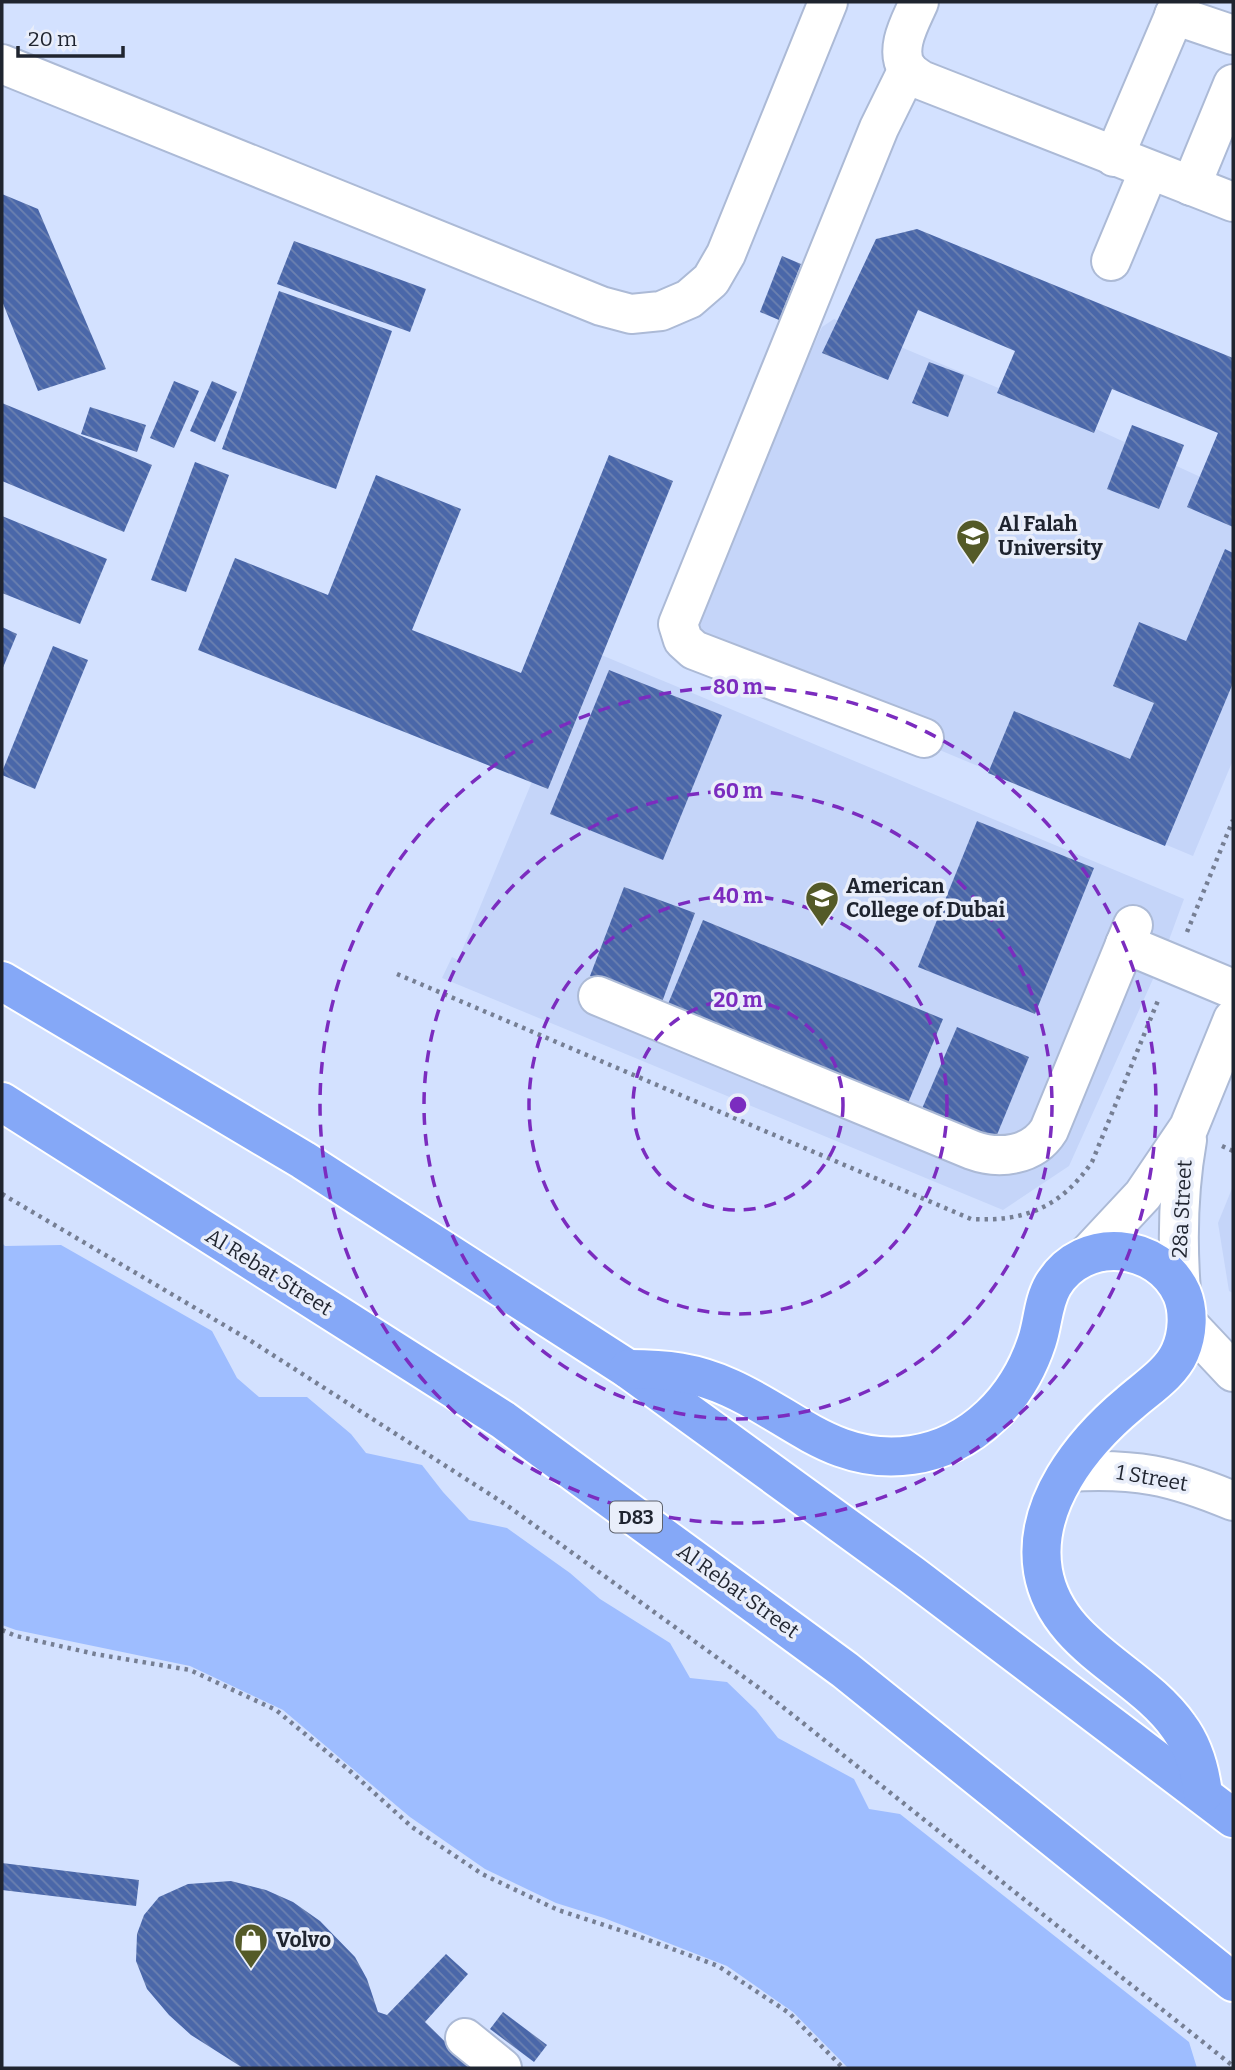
<svg xmlns="http://www.w3.org/2000/svg" width="1235" height="2070" font-family="Bitter,serif">
<style>
.built{fill:#c5d5f9}
.green{fill:#9ebdff}
.building{fill:url(#building-back-hatch)}
.lines{fill:none;stroke-linecap:round;stroke-linejoin:round}
.minor-casing{stroke:#acbad6;stroke-width:42}
.highway-casing{stroke:#fff;stroke-width:42}
.path{stroke:#767f94;stroke-width:4.5;stroke-dasharray:3.5 5;stroke-linecap:butt}
.minor{stroke:#fff;stroke-width:38}
.highway{stroke:#85a8f7;stroke-width:38}
.ring{fill:none;stroke:#7b2cbf;stroke-width:3.5;stroke-dasharray:12 9}
.labels{text-anchor:middle;dominant-baseline:central;stroke-width:7;stroke-linejoin:round;paint-order:stroke}
.shield{fill:#e9eefa;stroke:#5c616c;stroke-width:2}
.shield-label{font-size:19px;font-weight:bold;fill:#1f242f}
.poi-label{font-size:21px;font-weight:bold;fill:#1f242f;stroke:#e9eefa;text-anchor:start}
.street-label{font-size:21px;fill:#1f242f;stroke:#e9eefa}
.centre{fill:#7b2cbf;stroke:#e9eefa;stroke-width:3.5}
.ring-label{font-size:21px;text-anchor:middle;font-weight:bold;fill:#7b2cbf;stroke:#e9eefa;stroke-width:7;stroke-linejoin:round;paint-order:stroke}
</style>
<defs>
<pattern id="building-back-hatch" width="6" height="6" patternUnits="userSpaceOnUse" patternTransform="scale(1.75)"><rect width="6" height="6" fill="#4a67a9"/><path d="M-1 5l2 2M0 0l6 6M5-1l2 2" fill="none" stroke="#6c81b0"/></pattern>
</defs>
<rect width="100%" height="100%" fill="#d3e1ff"/>
<g class="built">
<polygon points="834,319 1094,428 1233,492 1233,760 1193,856 679,641 822,327"/>
<polygon points="587,649 1184,899 1162,959 1069,1166 1003,1210 442,978 452,957 458,960"/>
<polygon points="1233,1186 1233,1293 1229,1291 1218,1223"/>
</g>
<polygon class="green" points="2,1243 5,1246 61,1245 212,1331 237,1378 259,1397 307,1397 351,1434 366,1453 422,1465 443,1492 469,1520 507,1528 570,1573 600,1599 670,1643 690,1678 727,1682 756,1710 778,1738 854,1779 869,1809 900,1814 1189,2042 1197,2068 848,2068 793,2012 727,1966 604,1918 556,1903 485,1869 410,1817 283,1710 190,1666 16,1630 2,1625"/>
<g class="building">
<polygon points="2,194 38,209 106,369 38,391 2,301"/>
<polygon points="917,229 1233,358 1233,527 1187,507 1218,433 1112,389 1094,433 997,393 1015,351 918,310 888,380 822,353 876,239"/>
<polygon points="294,241 426,289 410,332 277,284"/>
<polygon points="782,256 801,264 779,320 760,312"/>
<polygon points="279,291 392,331 336,489 222,449"/>
<polygon points="929,362 964,375 948,417 912,403"/>
<polygon points="174,381 199,391 174,448 150,438"/>
<polygon points="212,381 237,392 215,442 190,431"/>
<polygon points="2,403 152,465 124,532 2,481"/>
<polygon points="90,407 146,425 137,452 81,434"/>
<polygon points="1132,425 1184,445 1159,509 1107,489"/>
<polygon points="609,455 673,481 548,789 198,650 235,558 328,595 376,475 461,509 412,630 521,673"/>
<polygon points="195,462 229,475 186,592 151,580"/>
<polygon points="2,516 107,559 80,624 2,593"/>
<polygon points="1225,549 1233,553 1233,683 1165,846 988,773 1014,711 1130,759 1154,703 1113,686 1139,622 1186,641"/>
<polygon points="2,627 17,634 2,670"/>
<polygon points="53,646 88,660 35,789 2,775 2,772"/>
<polygon points="609,670 722,715 663,860 550,814"/>
<polygon points="977,821 1094,868 1035,1014 918,967"/>
<polygon points="624,887 695,913 662,1002 590,976"/>
<polygon points="703,920 943,1019 908,1103 668,1004"/>
<polygon points="957,1027 1029,1057 994,1142 921,1111"/>
<polygon points="2,1863 139,1880 136,1906 2,1890"/>
<polygon points="231,1881 266,1890 293,1902 320,1921 355,1957 367,1979 378,2012 387,2015 446,1954 468,1974 425,2022 472,2068 243,2068 191,2035 169,2015 147,1989 136,1961 137,1934 144,1915 159,1897 188,1884"/>
<polygon points="503,2012 547,2045 534,2062 490,2029"/>
</g>
<g class="lines">
<g class="minor-casing">
<g id="minor">
<path d="M919 2C911 21 894 48 907 69 910 73 917 77 921 80L1233 202"/>
<polyline points="1174,15 1233,35"/>
<polyline points="2,64 601,306 631,314 661,311 689,299 711,280 726,254 828,2"/>
<polyline points="908,69 879,128 678,624 683,640 694,650 924,738"/>
<polyline points="1114,157 1180,2"/>
<polyline points="1191,186 1233,84"/>
<polyline points="1111,261 1149,170"/>
<polyline points="1125,944 1233,989"/>
<path d="M598 996 972 1150C999 1160 1033 1156 1049 1130L1133 925"/>
<polyline points="1087,1255 1143,1195 1189,1127 1233,1019"/>
<path d="M1181 1291C1177 1240 1178 1191 1187 1140"/>
<polyline points="1187,1323 1233,1372"/>
<path d="M1068 1472C1135 1468 1171 1475 1233 1501"/>
<polyline points="465,2038 502,2068"/>
</g>
</g>
<g class="highway-casing">
<g id="highway">
<polyline points="2,981 303,1160 628,1369 912,1575 1233,1818"/>
<polyline points="2,1102 503,1420 845,1670 1233,1982"/>
<path d="M628 1369C666 1369 695 1372 730 1388 793 1416 835 1466 912 1455 973 1446 1018 1399 1037 1341 1043 1323 1043 1302 1053 1285 1083 1235 1159 1242 1182 1294 1189 1311 1188 1334 1180 1352 1171 1373 1147 1388 1130 1403 1082 1443 1032 1505 1043 1571 1056 1647 1139 1670 1179 1727 1194 1747 1200 1769 1203 1794"/>
</g>
</g>
<g class="path">
<polyline points="1187,932 1233,820"/>
<path d="M397 974 971 1219C1025 1222 1061 1207 1092 1162L1159 998"/>
<polyline points="1222,1146 1233,1151"/>
<polyline points="2,1194 251,1341 505,1504 759,1688 1233,2066"/>
<polyline points="2,1630 16,1636 95,1654 190,1670 276,1710 350,1771 412,1827 482,1874 558,1910 638,1936 718,1966 789,2013 843,2068"/>
</g>
<use href="#minor" class="minor"/>
<use href="#highway" class="highway"/>
</g>
<g class="ring">
<circle cx="738" cy="1105" r="105"/>
<circle cx="738" cy="1105" r="209"/>
<circle cx="738" cy="1105" r="314"/>
<circle cx="738" cy="1105" r="418"/>
</g>
<defs>
<g id="university-pin" transform="scale(1.75)"><path d="M0 17L-7.5 6A9.5 9.5 0 1 1 7.5 6Z" fill="#545a28" stroke="#e9eefa"/><path d="M0-5L7-2L0 1L-7-2ZM-4 1L0 2.5L4 1V4Q0 6-4 4Z" fill="#fff"/></g>
<g id="shop-pin" transform="scale(1.75)"><path d="M0 17L-7.5 6A9.5 9.5 0 1 1 7.5 6Z" fill="#545a28" stroke="#e9eefa"/><path d="M-5-2.5h2.3a2.7 3.5 0 0 1 5.4 0H5L5.5 6h-11ZM-1.5-2.5h3a1.5 2.3 0 0 0-3 0Z" fill="#fff"/></g>
</defs>
<g fill-rule="evenodd">
<use href="#university-pin" x="973" y="536"/>
<use href="#university-pin" x="822" y="898"/>
<use href="#shop-pin" x="251" y="1940"/>
</g>
<g class="labels">
<rect class="shield" x="610" y="1501.5" width="52" height="31" rx="5"/>
<g class="shield-label">
<text x="636" y="1517">D83</text>
</g>
<g class="poi-label">
<text x="998" y="524">Al Falah<tspan x="998" dy="24">University</tspan></text>
<text x="846" y="886">American<tspan x="846" dy="24">College of Dubai</tspan></text>
<text x="276" y="1940">Volvo</text>
</g>
<g class="street-label">
<text transform="translate(1182 1209) rotate(-87)">28a Street</text>
<text transform="translate(269 1272) rotate(32)">Al Rebat Street</text>
<text transform="translate(1152 1478) rotate(10)">1 Street</text>
<text transform="translate(738 1591) rotate(36)">Al Rebat Street</text>
</g>
</g>
<circle cx="738" cy="1105" r="10" class="centre"/>
<g class="ring-label">
<text x="738" y="694">80 m</text>
<text x="738" y="798">60 m</text>
<text x="738" y="903">40 m</text>
<text x="738" y="1007">20 m</text>
</g>
<rect width="1235" height="2070" fill="none" stroke="#1f242f" stroke-width="7"/>
<path d="M18 46v10h105v-10" fill="none" stroke="#1f242f" stroke-width="3.5"/>
<text x="28" y="46" font-size="21" fill="#1f242f" stroke="#e9eefa" stroke-width="5" paint-order="stroke">20 m</text>
</svg>
